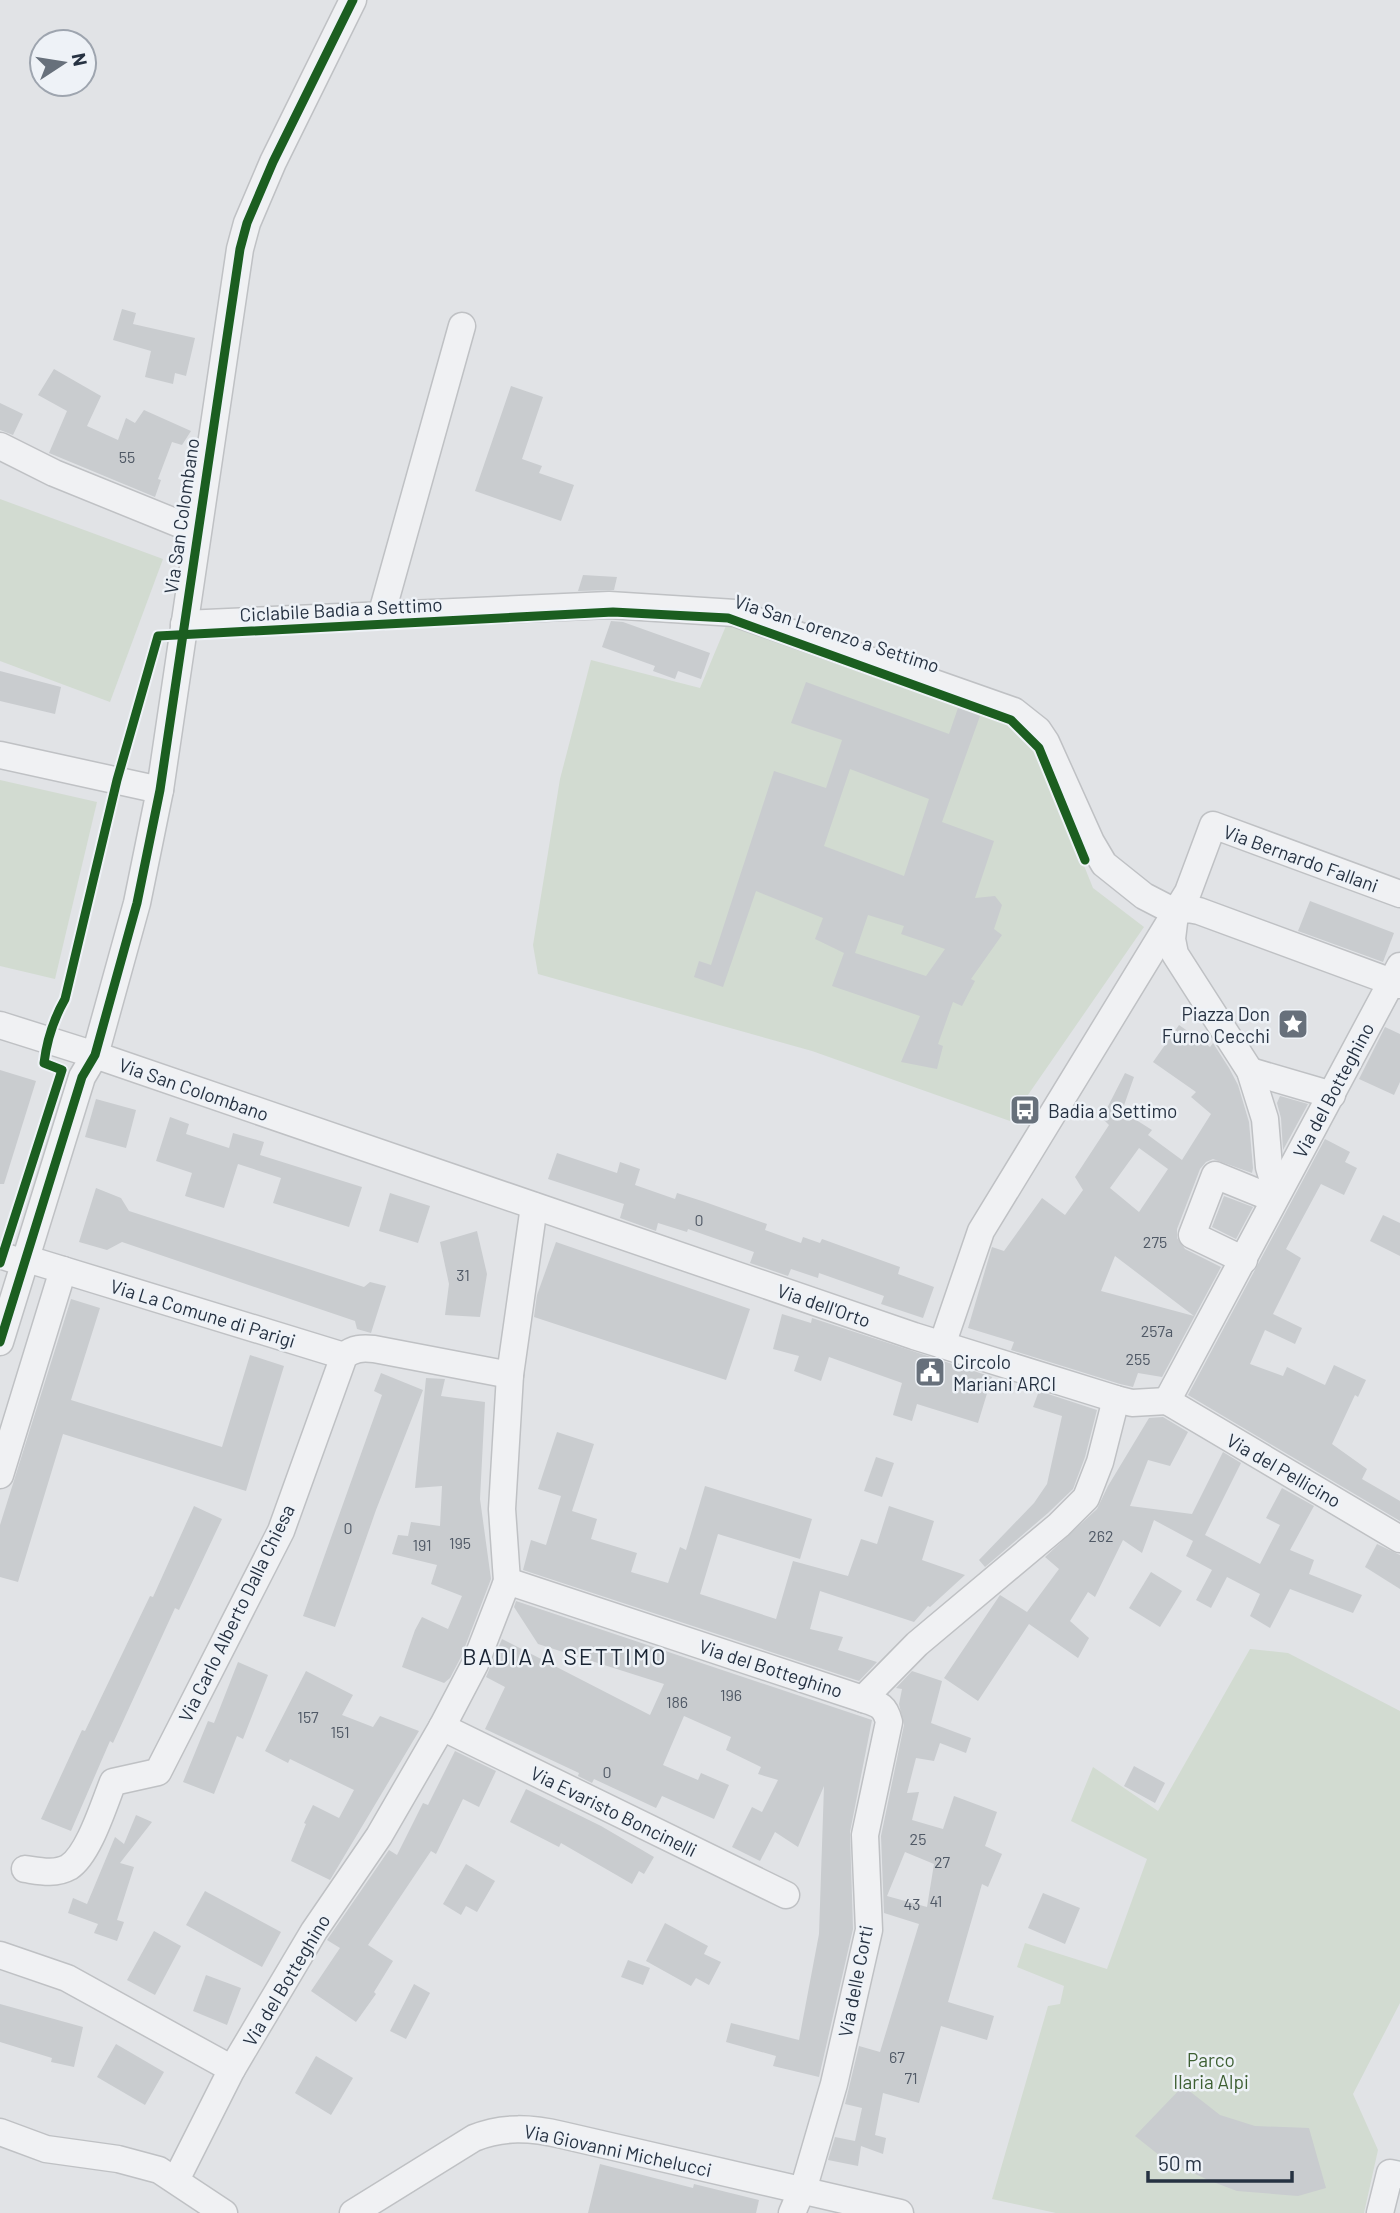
<svg xmlns="http://www.w3.org/2000/svg" width="1400" height="2213" font-family="Barlow,sans-serif">
<style>
.green{fill:#d2dbd1}
.building{fill:#c9cccf;fill-rule:evenodd}
.lines{fill:none;stroke-linecap:round;stroke-linejoin:round}
.minor-casing{stroke:#bfc1c4;stroke-width:29}
.minor{stroke:#f0f1f3;stroke-width:26}
.cycleway-casing{stroke:#eef2f7;stroke-width:13}
.cycleway{stroke:#1b5e20;stroke-width:9}
.labels{text-anchor:middle;dominant-baseline:central;stroke-width:5;stroke-linejoin:round;paint-order:stroke}
.number-label{font-size:16px;fill:#505966}
.street-label{font-size:19px;fill:#263242;stroke:#eef2f7}
.poi-label{font-size:19px;fill:#263242;stroke:#eef2f7;text-anchor:start}
.park-label{font-size:19px;fill:#3d5f32;stroke:#eef2f7}
.quarter-label{font-size:23px;letter-spacing:2px;fill:#182332;stroke:#eef2f7}
</style>
<rect width="100%" height="100%" fill="#e1e3e6"/>
<g class="green">
<polygon points="0,499 163,559 110,702 0,661"/>
<polygon points="728,621 1010,722 1037,749 1093,888 1144,927 1010,1121 812,1051 538,974 533,945 560,779 591,660 700,688"/>
<polygon points="0,780 97,802 55,979 0,966"/>
<polygon points="1250,1649 1288,1653 1400,1711 1400,2003 1353,2094 1378,2150 1364,2213 1056,2213 992,2199 1048,2006 1060,2004 1064,1986 1017,1967 1025,1943 1107,1969 1147,1859 1071,1821 1093,1767 1158,1811"/>
</g>
<g class="building">
<polygon points="122,309 136,313 133,324 195,338 186,376 175,373 173,384 145,377 151,351 113,340"/>
<polygon points="54,369 101,396 87,426 118,440 126,418 135,423 144,410 191,431 182,445 172,442 158,479 161,480 155,497 49,453 67,411 38,395"/>
<polygon points="511,386 543,397 522,459 542,466 539,473 574,485 561,521 475,491"/>
<polygon points="0,403 23,414 13,435 0,430"/>
<polygon points="583,575 617,577 614,590 578,591"/>
<polygon points="611,621 623,622 710,653 701,679 678,671 675,679 653,671 655,666 602,647"/>
<polygon points="0,671 61,687 55,714 0,701"/>
<path d="M806 682 949 734 958 708 980 716 942 822 994 841 975 898 995 896 1002 905 994 929 1002 935 971 979 975 981 962 1006 953 1002 938 1044 943 1046 937 1069 901 1062 920 1016 832 986 844 953 815 939 823 918 756 891 723 987 694 977 699 961 711 965 774 771 826 788 842 740 791 723ZM850 769 929 799 904 876 824 846ZM868 915 904 926 901 934 945 949 926 976 855 953Z"/>
<polygon points="1310,901 1394,933 1383,962 1298,931"/>
<path d="M1179 1025 1210 1047 1213 1043 1229 1068 1238 1085 1249 1122 1253 1168 1252 1173 1213 1159 1206 1162 1200 1169 1177 1229V1238L1185 1249 1221 1267 1162 1377 1138 1373 1133 1387 1120 1384 1011 1350 1014 1342 968 1328 992 1247 1004 1251 1042 1198 1065 1215 1083 1190 1075 1177 1109 1125 1102 1118 1125 1073 1134 1077 1122 1111 1152 1130 1148 1135 1182 1160 1211 1114 1191 1097 1196 1092 1153 1062ZM1139 1148 1168 1169 1139 1212 1110 1188ZM1115 1256 1194 1316 1101 1291Z"/>
<polygon points="1385,1027 1400,1034 1400,1082 1394,1095 1359,1079"/>
<polygon points="0,1070 36,1081 4,1184 0,1184"/>
<polygon points="1280,1096 1308,1104 1283,1150 1281,1118 1277,1103"/>
<polygon points="96,1099 136,1110 126,1148 85,1137"/>
<polygon points="170,1117 189,1124 186,1134 229,1148 233,1133 264,1142 260,1155 362,1187 349,1227 273,1203 281,1178 238,1164 224,1208 185,1196 192,1173 156,1161"/>
<polygon points="1325,1139 1350,1152 1345,1162 1357,1168 1344,1195 1321,1184 1286,1249 1301,1258 1273,1314 1302,1328 1295,1344 1265,1330 1250,1364 1283,1376 1287,1367 1325,1385 1334,1365 1366,1380 1358,1397 1355,1395 1332,1444 1367,1469 1362,1479 1400,1501 1400,1521 1188,1395"/>
<polygon points="557,1153 617,1173 620,1162 640,1169 635,1185 675,1199 677,1193 705,1202 767,1224 765,1230 801,1243 803,1237 820,1243 822,1239 900,1267 898,1274 934,1287 923,1318 881,1304 884,1296 819,1273 818,1278 791,1269 788,1276 750,1263 754,1252 688,1229 687,1232 658,1223 656,1231 620,1218 624,1204 548,1179"/>
<polygon points="96,1188 121,1198 129,1211 364,1287 370,1282 386,1286 371,1333 357,1329 355,1321 122,1242 107,1250 79,1242"/>
<polygon points="390,1193 430,1206 418,1243 379,1231"/>
<polygon points="1224,1196 1253,1207 1236,1239 1212,1227"/>
<polygon points="1383,1215 1400,1223 1400,1256 1370,1241"/>
<polygon points="477,1231 487,1274 480,1317 445,1315 449,1284 440,1242"/>
<polygon points="556,1242 750,1309 726,1380 534,1317 537,1295"/>
<polygon points="71,1299 100,1308 71,1400 222,1447 250,1355 284,1366 246,1491 63,1434 18,1582 0,1577 0,1525"/>
<polygon points="782,1314 811,1323 812,1318 992,1377 978,1423 917,1404 912,1421 893,1415 902,1383 829,1357 821,1381 794,1371 799,1356 773,1349"/>
<polygon points="381,1373 423,1390 376,1510 335,1627 303,1616 382,1395 374,1391"/>
<polygon points="426,1378 445,1379 441,1396 485,1402 480,1499 491,1579 461,1657 450,1678 444,1683 402,1667 415,1630 422,1617 448,1629 462,1596 431,1584 437,1565 392,1554 398,1535 408,1536 411,1522 440,1526 442,1486 415,1488"/>
<polygon points="1039,1391 1097,1410 1085,1457 1073,1489 1048,1513 985,1567 979,1560 1034,1503 1047,1484 1062,1416 1033,1407"/>
<polygon points="1163,1417 1188,1432 1170,1466 1148,1460 1130,1506 1192,1514 1223,1452 1241,1463 1205,1535 1260,1564 1280,1525 1266,1518 1282,1488 1314,1506 1290,1550 1314,1560 1309,1574 1362,1595 1353,1613 1290,1589 1270,1628 1250,1616 1260,1594 1227,1577 1211,1608 1196,1600 1212,1570 1186,1556 1193,1541 1154,1520 1142,1553 1123,1540 1095,1597 1088,1592 1070,1621 1089,1638 1078,1658 1029,1624 978,1701 944,1678 1000,1595 1027,1612 1059,1569 1045,1557 1097,1509 1108,1486 1149,1418"/>
<polygon points="557,1432 594,1444 572,1511 597,1519 591,1539 637,1553 631,1572 668,1583 680,1547 686,1550 705,1486 812,1519 800,1559 718,1534 700,1594 776,1619 793,1561 848,1576 861,1539 877,1544 889,1506 934,1521 922,1560 965,1575 930,1607 928,1606 914,1622 820,1591 810,1629 843,1637 838,1650 877,1662 859,1681 523,1570 531,1540 546,1545 561,1496 538,1489"/>
<polygon points="876,1457 894,1463 882,1497 864,1491"/>
<polygon points="194,1506 222,1519 179,1610 175,1608 113,1743 110,1741 71,1831 41,1819 82,1730 85,1731 150,1596 153,1597"/>
<polygon points="1377,1544 1400,1555 1400,1589 1365,1567"/>
<polygon points="1151,1572 1182,1591 1160,1627 1129,1608"/>
<polygon points="516,1601 872,1720 850,1832 853,1929 819,2077 773,2066 776,2056 726,2042 731,2023 799,2040 819,1934 824,1786 798,1847 775,1832 760,1861 732,1847 752,1807 762,1812 778,1780 758,1774 761,1767 726,1750 731,1737 684,1716 663,1765 698,1780 701,1773 729,1785 714,1819 662,1796 656,1808 594,1779 592,1783 578,1776 579,1773 485,1729 505,1687 486,1677 502,1639 650,1715 664,1684 538,1644 514,1607"/>
<polygon points="238,1662 268,1675 243,1739 237,1736 214,1794 183,1782 208,1721 214,1723"/>
<polygon points="306,1671 353,1695 342,1715 373,1727 380,1716 419,1731 330,1880 291,1861 306,1824 304,1823 313,1805 339,1818 354,1790 290,1759 288,1763 265,1751"/>
<path d="M912 1671 942 1681 931 1723 971 1738 966 1753 940 1743 934 1761 916 1758 907 1793 919 1792 912 1820 943 1829 954 1796 997 1812 985 1846 1002 1854 988 1887 982 1884 948 2002 994 2016 987 2040 941 2026 919 2103 883 2093 875 2135 886 2138 883 2154 861 2146 858 2166 828 2160 835 2137 855 2141 862 2108 845 2104 859 2046 880 2052 919 1924 884 1913 881 1836 904 1725 899 1704 902 1689 896 1688ZM905 1852 934 1864 927 1907 887 1896Z"/>
<polygon points="455,1751 496,1771 479,1807 463,1799 436,1854 431,1851 368,1945 393,1961 374,1992 376,1994 356,2022 311,1991 340,1948 327,1940 389,1850 397,1855 423,1803 428,1805"/>
<polygon points="1134,1766 1165,1783 1155,1803 1124,1786"/>
<polygon points="526,1789 601,1826 654,1857 644,1874 639,1871 632,1884 561,1843 559,1847 510,1822"/>
<polygon points="136,1815 152,1822 120,1863 134,1867 117,1920 124,1922 117,1941 94,1933 98,1924 68,1913 73,1898 87,1904 115,1837 124,1844"/>
<polygon points="466,1864 495,1881 477,1912 466,1906 461,1915 443,1904"/>
<polygon points="205,1891 281,1932 262,1967 186,1925"/>
<polygon points="1043,1893 1080,1908 1065,1944 1028,1928"/>
<polygon points="665,1923 708,1946 704,1954 721,1962 709,1985 696,1978 691,1986 646,1961"/>
<polygon points="154,1931 181,1946 155,1995 127,1980"/>
<polygon points="628,1960 650,1968 643,1985 621,1977"/>
<polygon points="206,1975 241,1988 227,2025 193,2011"/>
<polygon points="414,1984 430,1993 406,2039 390,2031"/>
<polygon points="0,2004 83,2027 74,2067 51,2062 52,2058 0,2042"/>
<polygon points="116,2044 164,2072 145,2105 97,2077"/>
<polygon points="316,2056 353,2078 331,2115 295,2093"/>
<polygon points="1183,2086 1220,2115 1255,2126 1309,2128 1326,2188 1298,2196 1237,2191 1208,2180 1164,2159 1135,2136"/>
<polygon points="600,2164 693,2188 694,2184 759,2200 756,2213 588,2213"/>
</g>
<g class="lines">
<g class="minor-casing">
<g id="minor">
<polyline points="0,446 54,473 197,531"/>
<polyline points="381,616 462,326"/>
<polyline points="184,624 609,605 735,613 1014,711 1038,730 1046,742 1091,842 1104,864 1144,896 1175,912"/>
<polyline points="0,755 160,790"/>
<polyline points="1175,912 1188,909 1199,911 1400,985"/>
<polyline points="1175,914 1172,939 1175,954 1250,1071 1265,1119 1269,1167 1277,1194"/>
<polyline points="0,1025 95,1055 914,1336 1116,1399 1132,1403 1167,1401"/>
<polyline points="1250,1071 1332,1095"/>
<polyline points="0,1255 15,1260 37,1262 344,1356"/>
<polyline points="1244,1260 1192,1235 1215,1175 1274,1199"/>
<polyline points="0,1342 82,1077 95,1055 137,903 160,790 240,249 247,223 273,162 353,0"/>
<polyline points="942,1345 981,1231 1188,892 1213,825 1400,894"/>
<polyline points="1167,1401 1400,966"/>
<polyline points="1167,1401 1400,1539"/>
<polyline points="0,1475 63,1270"/>
<polyline points="507,1581 863,1699 917,1644 1059,1525 1086,1498 1100,1462 1116,1399"/>
<polyline points="442,1727 786,1895"/>
<path d="M25 1869C39 1871 55 1875 69 1867 89 1854 104 1804 113 1782L158 1772 281 1531 344 1356C354 1348 362 1348 374 1349L510 1375"/>
<polyline points="0,1955 67,1978 232,2069"/>
<polyline points="0,2132 46,2149 118,2159 159,2170 224,2213"/>
<polyline points="176,2180 232,2069 267,2010 314,1931 379,1836 442,1727 475,1664 503,1592 507,1581 502,1509 510,1375 534,1206"/>
<path d="M353 2213 474 2138C503 2126 532 2128 562 2135L900 2213"/>
<path d="M792 2213 806 2180 834 2084 869 1930 865 1835 889 1722C885 1705 878 1704 863 1699"/>
<polyline points="1380,2213 1390,2173 1400,2175"/>
</g>
</g>
<use href="#minor" class="minor"/>
<g class="cycleway-casing">
<g id="cycleway">
<path d="M0 1263 62 1070 44 1063C47 1039 53 1020 65 999L117 780 158 636 613 612 728 618 1011 720 1039 748 1085 860"/>
<polyline points="0,1342 82,1077 95,1055 137,903 160,790 240,249 247,223 273,162 353,0"/>
</g>
</g>
<use href="#cycleway" class="cycleway"/>
</g>
<defs>
<g id="sight-square" transform="scale(1.575)"><rect x="-9" y="-9" width="18" height="18" rx="4" fill="#67707b" stroke="#eef2f7"/><path d="M0-6L1.8-2.2L6-1.7L2.9 1.2L3.7 5.4L0 3.3L-3.7 5.4L-2.9 1.2L-6-1.7L-1.8-2.2Z" fill="#fff"/></g>
<g id="bus-square" transform="scale(1.575)"><rect x="-9" y="-9" width="18" height="18" rx="4" fill="#67707b" stroke="#eef2f7"/><path d="M-5-6H5V4H4V6H2V4H-2V6H-4V4H-5ZM-3.5-4V0h7V-4ZM-3.5 1.2v1.5H-2V1.2ZM2 1.2v1.5H3.5V1.2Z" fill="#fff"/></g>
<g id="civic-square" transform="scale(1.575)"><rect x="-9" y="-9" width="18" height="18" rx="4" fill="#67707b" stroke="#eef2f7"/><path d="M-.6-6.5H3V-4.5H.6V-3L4-1V1h2V6H-6V1h2V-1L-.6-3ZM-1.2 2.5V6h2.4V2.5Z" fill="#fff"/></g>
</defs>
<g fill-rule="evenodd">
<use href="#sight-square" x="1293" y="1024"/>
<use href="#bus-square" x="1025" y="1110"/>
<use href="#civic-square" x="930" y="1372"/>
</g>
<g class="labels">
<g class="number-label">
<text x="127" y="456">55</text>
<text x="699" y="1219">0</text>
<text x="1155" y="1241">275</text>
<text x="463" y="1274">31</text>
<text x="1157" y="1330">257a</text>
<text x="1138" y="1358">255</text>
<text x="348" y="1527">0</text>
<text x="1101" y="1535">262</text>
<text x="460" y="1542">195</text>
<text x="422" y="1544">191</text>
<text x="731" y="1694">196</text>
<text x="677" y="1701">186</text>
<text x="308" y="1716">157</text>
<text x="340" y="1731">151</text>
<text x="607" y="1771">0</text>
<text x="918" y="1838">25</text>
<text x="942" y="1861">27</text>
<text x="936" y="1900">41</text>
<text x="912" y="1903">43</text>
<text x="897" y="2056">67</text>
<text x="911" y="2077">71</text>
</g>
<g class="street-label">
<text transform="translate(181 516) rotate(-82)">Via San Colombano</text>
<text transform="translate(341 609) rotate(-3)">Ciclabile Badia a Settimo</text>
<text transform="translate(837 633) rotate(18)">Via San Lorenzo a Settimo</text>
<text transform="translate(1301 858) rotate(20)">Via Bernardo Fallani</text>
<text transform="translate(194 1089) rotate(19)">Via San Colombano</text>
<text transform="translate(1333 1090) rotate(-62)">Via del Botteghino</text>
<text transform="translate(824 1305) rotate(19)">Via dell'Orto</text>
<text transform="translate(203 1313) rotate(17)">Via La Comune di Parigi</text>
<text transform="translate(1284 1470) rotate(30)">Via del Pellicino</text>
<text transform="translate(236 1613) rotate(-64)">Via Carlo Alberto Dalla Chiesa</text>
<text transform="translate(771 1668) rotate(18)">Via del Botteghino</text>
<text transform="translate(614 1811) rotate(26)">Via Evaristo Boncinelli</text>
<text transform="translate(286 1980) rotate(-59)">Via del Botteghino</text>
<text transform="translate(855 1981) rotate(-79)">Via delle Corti</text>
<text transform="translate(618 2150) rotate(12)">Via Giovanni Michelucci</text>
</g>
<g class="poi-label">
<text x="1270" y="1013" text-anchor="end">Piazza Don<tspan x="1270" dy="22">Furno Cecchi</tspan></text>
<text x="1048" y="1110">Badia a Settimo</text>
<text x="953" y="1361">Circolo<tspan x="953" dy="22">Mariani ARCI</tspan></text>
</g>
<g class="park-label">
<text x="1211" y="2059">Parco<tspan x="1211" dy="22">Ilaria Alpi</tspan></text>
</g>
<g class="quarter-label">
<text x="565" y="1656">BADIA A SETTIMO</text>
</g>
</g>
<g transform="translate(63 63) rotate(78)"><circle r="33" fill="#eef2f7" stroke="#9ea5af" stroke-width="2"/>
<path d="M0-5L12 26L0 18L-12 26Z" fill="#67707b"/>
<text y="-10" font-size="19" font-weight="bold" text-anchor="middle" fill="#263242">N</text>
</g>
<path d="M1148 2171v10h144v-10" fill="none" stroke="#263242" stroke-width="3.5"/>
<text x="1158" y="2171" font-size="21" fill="#263242" stroke="#eef2f7" stroke-width="5" paint-order="stroke">50 m</text>
</svg>
